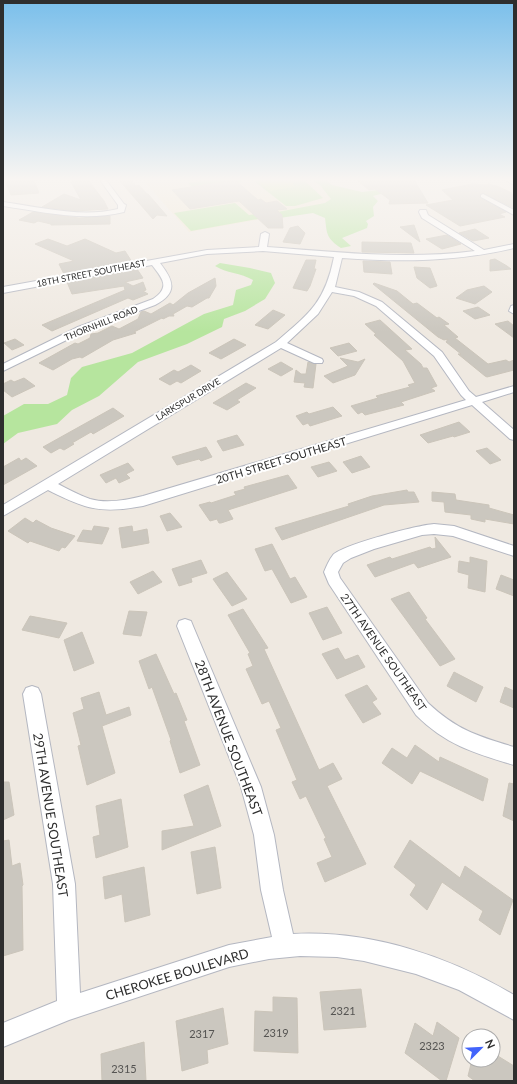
<svg xmlns="http://www.w3.org/2000/svg" width="517" height="1084" font-family="Lato,sans-serif">
<style>
.education{fill:#f0e6d1}
.green{fill:#b6e59e}
.pitch{fill:#c9ec9a}
.building{fill:#cbc7bf;stroke:#cbc5ba}
.lines{fill:none;stroke-linecap:round;stroke-linejoin:round}
.minor-casing{stroke:#b4b7c1;stroke-width:2}
.minor{fill:#fff;fill-rule:evenodd}
.labels{text-anchor:middle;dominant-baseline:central;stroke-width:4;stroke-linejoin:round;paint-order:stroke}
.far-street-label{font-size:9px;fill:#2e2e2e;stroke:#fff}
.street-label{font-size:11px;fill:#2e2e2e;stroke:#fff}
.near-number-label{font-size:11px;fill:#555452}
.near-street-label{font-size:13px;fill:#2e2e2e;stroke:#fff}
</style>
<rect width="100%" height="100%" fill="#efe9e1"/>
<polygon class="education" points="143,180 326,180 358,202 189,232"/>
<g class="green">
<polygon points="207,180 240,180 243,182 192,187 188,183"/>
<polygon points="260,180 257,181 293,183 290,180 304,180 323,198 295,206 286,206 254,181"/>
<path d="M312 180H325L332 185 362 192 379 190 384 193 373 196 378 201 373 207 374 216 366 221 368 224 367 228 342 238 351 246 341 248C326 238 327 234 325 218L313 213 266 220 267 214 325 203 331 199 320 185Z"/>
<polygon points="235,203 249,215 262,213 258,219 191,231 174,213"/>
<path d="M220 263 250 268 271 273 275 283 265 299 245 311 224 319 222 327 187 344 138 362 99 396 72 410 57 424 18 433 3 444V416L24 404H48L67 395 71 378 82 367 132 353 204 314 233 305 236 290 251 285 253 280C241 273 226 273 215 266Z"/>
</g>
<polygon class="pitch" points="260,180 290,180 293,183 294,187 270,191 257,182"/>
<g class="building">
<polygon points="5,180 34,180 39,193 11,195"/>
<polygon points="72,180 88,180 104,201 108,209 75,211 42,207 64,194 81,200 71,182 73,182"/>
<polygon points="119,180 131,180 136,186 139,185 147,194 148,194 167,216 157,215 153,219"/>
<polygon points="235,180 258,200 261,199 266,203 277,201 287,209 277,210 282,215 283,228 268,228 239,201 190,209 172,190"/>
<polygon points="357,180 414,180 428,203 389,204 390,200 375,189 369,190"/>
<polygon points="472,184 487,185 488,184 497,186 512,193 510,193 514,195 514,208 482,193 480,195 480,198 506,212 499,214 505,217 460,226 426,205 453,200 442,190"/>
<polygon points="33,212 79,218 110,216 110,224 51,225 51,224 38,221 34,223 19,220"/>
<polygon points="414,225 420,242 400,227"/>
<polygon points="298,226 305,233 300,244 283,242 290,228"/>
<polygon points="475,229 489,238 473,241 459,233"/>
<polygon points="447,235 461,244 442,249 426,239"/>
<polygon points="48,239 67,246 85,239 116,253 125,251 132,262 64,274 59,264 74,261 35,244"/>
<polygon points="362,242 411,243 414,253 362,252"/>
<polygon points="495,259 507,266 511,269 490,271 490,260"/>
<polygon points="306,260 316,260 314,269 316,269 310,286 307,291 293,288"/>
<polygon points="363,261 390,262 392,274 364,272"/>
<polygon points="414,267 430,268 437,286 430,288 417,278"/>
<polygon points="137,269 143,278 125,282 133,286 143,282 146,290 143,291 148,294 133,300 128,298 52,331 42,325 125,290 124,286 72,294 67,282"/>
<polygon points="215,278 216,286 209,298 207,298 192,307 187,306 173,314 174,316 169,316 163,319 162,318 134,332 136,333 113,340 82,358 80,357 72,359 53,370 39,363 75,343 78,344 90,338 91,334 98,333 112,326 119,329 138,319 141,312 144,311 151,314 170,303 173,305 188,293"/>
<polygon points="374,283 397,291 413,304 417,303 437,318 439,317 449,324 444,325 458,337 455,338 488,364 506,360 509,362 514,360 514,370 487,377 485,376 458,354 461,354 446,342 448,339 444,340 438,337 373,284"/>
<polygon points="484,286 492,292 475,304 456,298 467,290"/>
<polygon points="478,307 490,315 475,319 463,311"/>
<polygon points="273,310 285,315 268,329 255,325"/>
<polygon points="380,320 412,349 405,350 421,364 423,368 427,368 437,386 431,388 435,391 401,402 404,405 365,415 362,412 358,414 351,406 378,398 376,396 410,387 408,385 415,383 403,361 374,335 376,334 365,324"/>
<polygon points="508,321 514,326 514,338 495,324"/>
<polygon points="15,339 24,345 12,350 4,343"/>
<polygon points="234,339 246,345 221,359 209,353"/>
<polygon points="349,343 357,351 338,356 330,348"/>
<polygon points="340,358 358,362 365,359 355,375 333,383 324,376 348,366"/>
<polygon points="281,362 293,369 281,376 268,369"/>
<polygon points="308,362 316,364 313,388 304,387 305,383 294,382 296,370 301,374 306,374"/>
<polygon points="191,365 201,371 181,383 177,381 170,385 159,379 174,370 178,372"/>
<polygon points="24,378 35,386 12,397 3,390 3,384 11,380 14,382"/>
<polygon points="246,383 256,388 237,400 240,402 227,410 213,403"/>
<polygon points="333,407 342,416 310,426 308,423 303,425 296,416 307,412 309,414"/>
<polygon points="113,408 124,416 93,434 91,432 72,443 74,444 64,450 60,448 51,453 43,447"/>
<polygon points="459,422 470,432 454,437 453,436 428,443 420,435"/>
<polygon points="237,435 244,445 223,451 217,441"/>
<polygon points="206,447 212,457 201,461 199,459 177,465 172,457"/>
<polygon points="487,448 501,460 490,464 476,451"/>
<polygon points="361,456 370,467 352,473 343,462"/>
<polygon points="19,458 21,461 26,458 37,466 3,485 3,467"/>
<polygon points="329,462 337,471 318,477 311,467"/>
<polygon points="128,463 134,470 126,474 130,478 119,483 116,478 106,483 100,475"/>
<polygon points="288,475 297,488 228,510 233,519 221,523 219,523 217,519 210,521 199,505 210,502 211,503 236,495 234,492 245,489 244,487"/>
<polygon points="407,490 408,492 414,492 419,502 384,505 282,540 275,528 349,506 348,504 372,496"/>
<polygon points="432,492 455,494 456,500 489,505 489,508 514,515 514,524 485,519 485,522 471,519 471,515 445,512 444,502 432,501"/>
<polygon points="170,513 182,527 167,531 160,516"/>
<polygon points="25,518 33,523 36,520 51,528 75,536 65,548 62,547 59,551 30,541 28,543 8,531"/>
<polygon points="94,526 109,528 102,544 77,541 83,530 92,531"/>
<polygon points="132,526 133,532 147,529 149,543 122,548 119,528"/>
<polygon points="435,537 451,557 418,568 414,563 375,577 367,565 390,557 392,559 430,547 432,549 436,548"/>
<polygon points="272,544 290,579 295,577 307,597 291,603 272,569 265,571 255,549"/>
<polygon points="470,557 487,561 485,592 468,588 469,575 458,572 459,561 470,563"/>
<polygon points="201,560 207,573 191,578 192,582 179,586 172,569"/>
<polygon points="153,571 162,582 138,594 130,582"/>
<polygon points="227,572 247,599 232,606 213,579"/>
<polygon points="501,575 514,580 514,596 496,589"/>
<polygon points="409,592 427,618 425,619 455,659 440,666 391,599"/>
<polygon points="327,607 342,633 323,640 309,613"/>
<polygon points="243,609 268,648 264,649 319,770 333,763 342,779 327,786 366,864 325,882 317,863 332,857 324,839 326,838 306,796 300,799 292,782 297,780 276,730 281,728 269,701 262,704 246,669 253,666 248,654 250,653 228,615"/>
<polygon points="129,611 147,612 141,636 123,634"/>
<polygon points="30,616 67,623 59,638 22,630"/>
<polygon points="82,632 94,663 74,671 64,640"/>
<polygon points="338,648 345,660 358,655 365,667 337,679 322,654"/>
<polygon points="156,654 174,694 176,693 187,720 184,721 200,765 180,773 170,741 171,740 152,687 149,689 139,661"/>
<polygon points="454,672 483,687 476,702 447,686"/>
<polygon points="367,685 377,699 372,702 381,714 363,723 345,695"/>
<polygon points="505,687 514,691 514,708 500,702"/>
<polygon points="99,692 106,715 129,707 131,715 102,726 115,773 87,785 78,746 81,745 73,713 84,709 81,698"/>
<polygon points="415,745 439,762 440,757 488,779 483,801 420,771 412,784 382,763 392,748 407,758"/>
<polygon points="3,782 9,782 14,815 3,820"/>
<polygon points="509,783 514,784 514,821 503,816"/>
<polygon points="208,785 221,826 162,850 162,831 194,826 184,795"/>
<polygon points="121,799 128,847 96,858 93,837 100,835 96,806"/>
<polygon points="9,840 12,866 20,863 23,885 22,886 23,950 3,956 3,841"/>
<polygon points="410,840 460,878 465,866 513,900 500,935 479,920 483,911 442,882 427,910 410,895 416,885 394,867"/>
<polygon points="215,847 221,888 197,894 191,852"/>
<polygon points="144,867 150,915 125,922 122,894 105,899 103,877"/>
<polygon points="361,989 366,1027 324,1030 320,992"/>
<polygon points="273,997 297,998 298,1053 254,1051 255,1011 273,1012"/>
<polygon points="223,1008 228,1044 207,1050 208,1063 182,1071 176,1021"/>
<polygon points="437,1022 459,1038 446,1081 442,1081 405,1053 415,1023 433,1036"/>
<polygon points="144,1042 146,1081 102,1081 101,1054"/>
<polygon points="493,1053 514,1066 514,1081 475,1081 468,1076 472,1060 493,1060"/>
</g>
<g class="lines">
<g class="minor-casing">
<g id="minor">
<path d="M100 180H106L124 204 126 205 124 212C84 222 43 212 3 206V202C40 207 81 218 118 209V205Z"/>
<polygon points="505,180 514,180 514,185"/>
<polygon points="483,194 514,210 514,215 481,197 481,195"/>
<path d="M420 210H426L428 215 484 250 514 244V248C455 262 402 262 342 258L335 287 359 292 382 302 442 352 469 391 476 397 514 386V392L482 402 514 430V440L510 439 472 405 143 506C100 514 86 509 48 490L3 516V505L276 342C310 313 325 302 334 257L263 251 207 254 160 263C174 281 178 293 155 305L85 331 3 371V364L78 327 153 299C171 287 162 278 152 265L3 293V287L207 250 259 247 261 234 265 232 269 234 267 247C338 252 404 260 475 251L422 218 419 212ZM332 292 354 296 376 306 434 356 461 395 466 400 143 496C126 500 107 504 90 499 79 495 68 489 58 484L281 348 314 363H322L323 361 322 359 287 343 318 314Z"/>
<polygon points="514,305 514,314 509,311 511,306"/>
<path d="M434 524 454 526 514 546V556L453 536 434 534 422 535 374 549 351 558 343 563 338 572 340 578 428 703C457 730 477 736 514 747V765C474 753 446 745 416 715L329 584 324 572C326 567 329 560 333 555 342 545 418 525 434 524Z"/>
<path d="M185 619 191 621 193 626 261 787 274 835 283 890 293 934C371 930 448 956 514 995V1020L459 990 416 974 364 961 337 957 300 956 269 959 229 967 69 1020 3 1047V1023L57 1001 53 884 23 694 26 688 32 686 38 688 41 694 75 884 80 993 229 945 272 937 261 890 254 835 241 787 177 626 179 621Z"/>
</g>
</g>
<use href="#minor" class="minor"/>
</g>
<linearGradient id="sky" x2="0" y2="1"><stop stop-color="#7abfeb"/><stop offset="0.54" stop-color="#f8f5f2"/><stop offset="1" stop-color="#f8f5f2" stop-opacity="0"/></linearGradient>
<rect width="517" height="332" fill="url(#sky)"/>
<g class="labels">
<g class="far-street-label">
<text transform="translate(91 273) rotate(-11)">18TH STREET SOUTHEAST</text>
<text transform="translate(101 323) rotate(-22)">THORNHILL ROAD</text>
<text transform="translate(188 399) rotate(-31)">LARKSPUR DRIVE</text>
</g>
<g class="street-label">
<text transform="translate(281 460) rotate(-17)">20TH STREET SOUTHEAST</text>
<text transform="translate(384 652) rotate(55)">27TH AVENUE SOUTHEAST</text>
</g>
<g class="near-number-label">
<text x="343" y="1010">2321</text>
<text x="276" y="1032">2319</text>
<text x="202" y="1033">2317</text>
<text x="432" y="1045">2323</text>
<text x="124" y="1068">2315</text>
</g>
<g class="near-street-label">
<text transform="translate(229 738) rotate(69)">28TH AVENUE SOUTHEAST</text>
<text transform="translate(51 815) rotate(81)">29TH AVENUE SOUTHEAST</text>
<text transform="translate(177 974) rotate(-17)">CHEROKEE BOULEVARD</text>
</g>
</g>
<rect width="517" height="1084" fill="none" stroke="#2e2e2e" stroke-width="8"/>
<g transform="translate(481 1048) rotate(66)"><circle r="19" fill="#ffffff" stroke="#ababab"/>
<path d="M0-3L7 15L0 10L-7 15Z" fill="#4264fb"/>
<text y="-6" font-size="11" font-weight="bold" text-anchor="middle" fill="#2e2e2e">N</text>
</g>
</svg>
